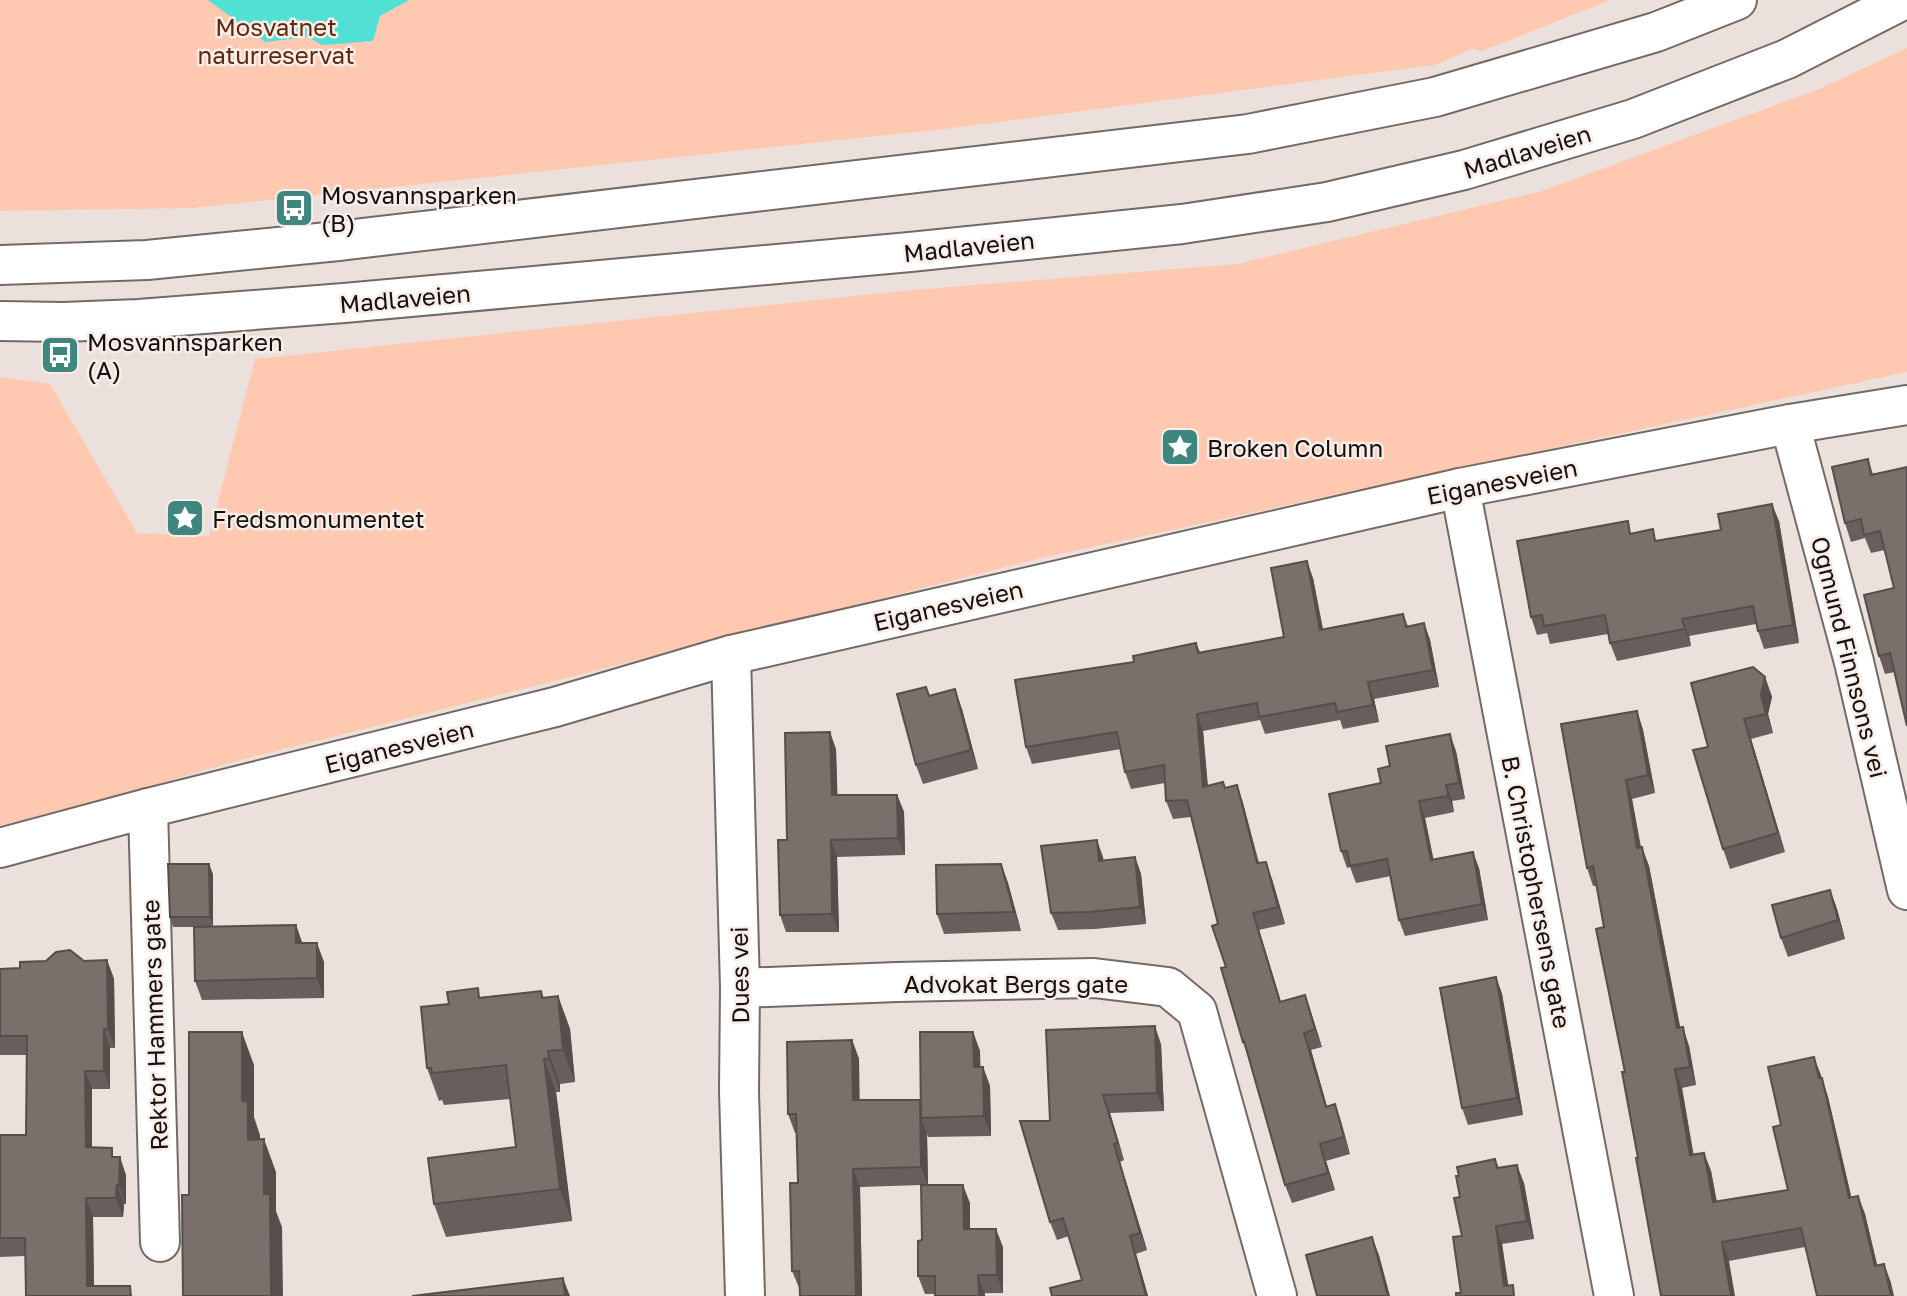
<svg xmlns="http://www.w3.org/2000/svg" width="1907" height="1296" font-family="'Golos Text',sans-serif">
<style>
.green{fill:#fec8b1}
.water{fill:#51e0d4}
.lines{fill:none;stroke-linecap:round;stroke-linejoin:round}
.street-casing{stroke:#736a66;stroke-width:42}
.primary-casing{stroke:#736a66;stroke-width:42}
.street{stroke:#fff;stroke-width:38}
.primary{stroke:#fff;stroke-width:38}
.wall{fill:#685f5c}
.shaded-wall{fill:#554e4b}
.building{fill:#796f6b;stroke:#554e4b;stroke-width:2}
.labels{text-anchor:middle;dominant-baseline:central;stroke-width:5;stroke-linejoin:round;paint-order:stroke}
.park-label{font-size:24px;fill:#60280b;stroke:#f9ede9}
.street-label{font-size:24px;fill:#13100e;stroke:#f9ede9}
.poi-label{font-size:24px;fill:#13100e;stroke:#f9ede9;text-anchor:start}
</style>
<rect width="100%" height="100%" fill="#ebe0dc"/>
<g class="green">
<polygon points="0,0 1610,0 1482,51 1472,49 1435,65 945,129 194,208 0,211"/>
<polygon points="1907,48 1907,372 1046,557 233,762 0,830 0,377 50,384 137,533 209,536 255,359 901,291 1237,264 1542,191 1819,89"/>
</g>
<polygon class="water" points="208,0 409,0 380,16 373,41 322,45 308,37 265,42"/>
<g class="lines">
<g class="street-casing">
<g id="street">
<polyline points="1790,424 1854,662 1907,890"/>
<polyline points="1460,488 1614,1296"/>
<polyline points="731,655 740,988 739,1091 745,1296"/>
<polyline points="148,808 160,1242"/>
<polyline points="0,848 148,808 555,707 731,655 1460,488 1790,424 1907,405"/>
<polyline points="740,988 897,982 1094,978 1168,987 1197,1011 1277,1296"/>
</g>
</g>
<g class="primary-casing">
<g id="primary">
<polyline points="0,265 147,260 338,241 1248,134 1435,97 1656,32 1737,0"/>
<polyline points="0,321 63,322 139,319 344,303 910,252 1182,224 1327,202 1464,170 1633,119 1787,59 1903,0"/>
</g>
</g>
<use href="#street" class="street"/>
<use href="#primary" class="primary"/>
</g>
<g class="wall">
<polygon points="1868,459 1873,474 1907,467 1895,672 1885,674 1879,656 1894,588 1885,550 1871,553 1865,538 1851,542 1845,523"/>
<polygon points="1779,521 1799,643 1764,649 1758,631 1756,624 1689,636 1691,646 1617,661 1610,643 1608,634 1550,644 1547,633 1537,635 1531,617 1632,533 1657,541"/>
<polygon points="1313,578 1323,629 1403,614 1408,626 1424,623 1430,640 1439,687 1374,699 1379,722 1343,729 1340,720 1265,734 1260,720 1203,731 1208,786 1225,788 1237,785 1243,803 1259,863 1272,879 1285,924 1259,930 1281,1002 1305,995 1322,1047 1311,1050 1327,1107 1335,1104 1350,1154 1326,1161 1335,1190 1292,1203 1285,1185 1249,1059 1243,1042 1226,967 1218,924 1191,817 1173,819 1166,801 1165,783 1131,789 1125,772 1121,749 1032,764 1026,747 1134,662 1196,643 1200,652 1284,637"/>
<polygon points="1765,677 1772,697 1768,714 1773,733 1751,739 1785,852 1730,869 1723,849 1708,747"/>
<polygon points="930,696 962,709 978,769 923,784 916,765"/>
<polygon points="1637,711 1643,730 1655,793 1632,799 1641,847 1649,866 1680,1028 1689,1046 1696,1085 1682,1088 1693,1155 1704,1153 1711,1171 1717,1202 1788,1190 1781,1125 1814,1057 1828,1097 1851,1197 1858,1196 1865,1214 1877,1266 1884,1264 1891,1283 1805,1247 1729,1261 1638,1158 1597,886 1593,886 1587,868"/>
<polygon points="836,749 837,795 897,795 904,812 905,855 837,857 839,932 786,932 780,915 787,840"/>
<polygon points="1456,751 1465,799 1452,801 1454,812 1425,818 1433,859 1479,868 1488,920 1405,936 1399,920 1391,876 1356,883 1350,867 1347,868 1341,851 1381,783"/>
<polygon points="1103,857 1103,860 1135,857 1141,874 1146,924 1095,929 1058,930 1051,913"/>
<polygon points="1001,864 1008,883 1021,931 944,934 937,914"/>
<polygon points="213,874 213,927 296,925 302,943 324,962 324,998 202,1000 195,981 194,927 173,927 170,917"/>
<polygon points="1830,890 1837,909 1845,939 1788,957 1781,938"/>
<polygon points="107,960 114,979 115,1048 110,1048 110,1089 92,1089 92,1148 115,1157 126,1175 126,1204 124,1204 123,1217 93,1217 94,1286 26,1296 25,1256 0,1257 0,1135 26,1135 27,1055 0,1055 0,969 20,968 84,961"/>
<polygon points="1496,977 1502,994 1523,1115 1468,1125 1462,1108"/>
<polygon points="541,991 544,998 558,996 570,1029 575,1082 560,1084 560,1092 556,1092 572,1221 446,1237 434,1204 516,1147 510,1099 444,1105 442,1100 439,1101 427,1068 449,1004 481,997"/>
<polygon points="973,1032 980,1051 980,1067 983,1067 990,1086 991,1136 928,1137 927,1134 928,1185 970,1203 970,1229 1003,1247 1003,1293 925,1294 918,1276 922,1240 921,1185 860,1187 862,1296 800,1296 800,1290 792,1271 798,1183 797,1132 795,1133 788,1114 852,1040 859,1059 859,1100 920,1100"/>
<polygon points="1161,1044 1164,1111 1110,1113 1124,1160 1120,1162 1147,1250 1136,1254 1148,1296 1052,1296 1082,1280 1069,1236 1057,1240 1050,1222 1050,1121"/>
<polygon points="1495,1159 1499,1168 1524,1183 1534,1239 1502,1244 1508,1286 1461,1293 1462,1236 1460,1197"/>
</g>
<g class="shaded-wall">
<polygon points="1772,504 1779,521 1799,643 1793,625"/>
<polygon points="1307,561 1313,578 1326,647 1320,630"/>
<polygon points="1682,619 1689,636 1691,646 1685,629"/>
<polygon points="1424,623 1430,640 1439,687 1433,670"/>
<polygon points="1765,677 1772,697 1768,714 1773,733 1766,714 1761,695"/>
<polygon points="1368,682 1374,699 1379,722 1373,705"/>
<polygon points="955,689 962,709 978,769 971,750"/>
<polygon points="1637,711 1643,730 1655,793 1648,775"/>
<polygon points="1197,714 1203,731 1209,804 1203,787"/>
<polygon points="1744,719 1751,739 1785,852 1778,833"/>
<polygon points="830,732 836,749 838,813 832,795"/>
<polygon points="1450,734 1456,751 1465,799 1459,783"/>
<polygon points="1626,780 1632,799 1644,867 1637,848"/>
<polygon points="1237,785 1243,803 1263,881 1257,863"/>
<polygon points="1446,785 1452,801 1454,812 1448,796"/>
<polygon points="897,795 904,812 905,855 898,838"/>
<polygon points="1419,801 1425,818 1437,876 1431,860"/>
<polygon points="831,840 837,857 839,932 832,914"/>
<polygon points="1097,840 1103,857 1105,878 1099,861"/>
<polygon points="1642,847 1649,866 1684,1047 1677,1028"/>
<polygon points="1473,852 1479,868 1488,920 1482,904"/>
<polygon points="1135,857 1141,874 1146,924 1140,907"/>
<polygon points="1266,862 1272,879 1285,924 1278,907"/>
<polygon points="209,864 213,874 213,927 210,917"/>
<polygon points="1001,864 1008,883 1021,931 1014,912"/>
<polygon points="1830,890 1837,909 1845,939 1838,920"/>
<polygon points="1253,913 1259,930 1286,1019 1280,1002"/>
<polygon points="296,925 303,945 296,943"/>
<polygon points="317,943 324,962 324,998 317,978"/>
<polygon points="107,960 114,979 115,1048 108,1029"/>
<polygon points="1496,977 1502,994 1523,1115 1517,1098"/>
<polygon points="1305,995 1311,1012 1322,1047 1315,1029"/>
<polygon points="558,996 570,1029 575,1082 563,1050"/>
<polygon points="1155,1026 1161,1044 1164,1111 1157,1093"/>
<polygon points="1683,1027 1689,1046 1696,1085 1690,1067"/>
<polygon points="104,1029 110,1048 110,1089 104,1071"/>
<polygon points="242,1032 254,1065 254,1117 260,1135 260,1173 248,1140 242,1101"/>
<polygon points="973,1032 980,1051 981,1086 974,1067"/>
<polygon points="1304,1033 1311,1050 1332,1124 1326,1107"/>
<polygon points="852,1040 859,1059 860,1118 853,1100"/>
<polygon points="548,1051 560,1084 560,1092 549,1059"/>
<polygon points="1814,1057 1821,1075 1825,1091 1822,1078 1828,1097 1856,1217 1849,1198"/>
<polygon points="544,1059 556,1092 572,1221 560,1189"/>
<polygon points="983,1067 990,1086 991,1136 984,1116"/>
<polygon points="1675,1069 1682,1088 1697,1174 1690,1155"/>
<polygon points="85,1071 92,1089 92,1166 86,1147"/>
<polygon points="1103,1095 1110,1113 1124,1160 1118,1143"/>
<polygon points="920,1100 921,1118 927,1134 928,1185 921,1167"/>
<polygon points="1335,1104 1341,1121 1350,1154 1344,1137"/>
<polygon points="264,1139 276,1172 276,1211 282,1227 283,1296 271,1296 264,1194"/>
<polygon points="1114,1144 1120,1162 1147,1250 1140,1233"/>
<polygon points="1320,1144 1326,1161 1335,1190 1328,1173"/>
<polygon points="1704,1153 1711,1171 1720,1221 1713,1202"/>
<polygon points="120,1157 126,1175 126,1204 119,1185"/>
<polygon points="1517,1165 1524,1183 1534,1239 1527,1221"/>
<polygon points="853,1169 860,1187 862,1296 856,1296"/>
<polygon points="117,1185 124,1204 123,1217 116,1198"/>
<polygon points="963,1185 970,1203 970,1248 964,1229"/>
<polygon points="1858,1196 1865,1214 1882,1285 1875,1266"/>
<polygon points="86,1198 93,1217 94,1296 87,1286"/>
<polygon points="1496,1226 1502,1244 1510,1296 1504,1286"/>
<polygon points="996,1229 1003,1247 1003,1293 997,1275"/>
<polygon points="1130,1236 1136,1254 1148,1296 1146,1296"/>
<polygon points="1372,1237 1379,1255 1390,1296 1388,1296"/>
<polygon points="1722,1242 1729,1261 1735,1296 1731,1296"/>
<polygon points="1884,1264 1891,1283 1894,1296 1891,1296"/>
<polygon points="978,1275 985,1294 985,1296 979,1296"/>
<polygon points="563,1278 570,1296 565,1296"/>
</g>
<g class="building">
<polygon points="1868,459 1871,475 1907,467 1907,726 1890,653 1879,656 1864,595 1894,588 1880,531 1864,535 1861,519 1845,523 1832,467"/>
<polygon points="1772,504 1793,625 1758,631 1753,606 1682,619 1685,629 1610,643 1605,615 1544,626 1542,615 1531,617 1517,541 1628,521 1630,534 1653,529 1655,541 1721,530 1718,514"/>
<polygon points="1307,561 1320,630 1403,614 1406,627 1424,623 1433,670 1368,682 1373,705 1337,712 1335,703 1259,717 1257,703 1197,714 1203,787 1223,782 1225,788 1237,785 1257,863 1266,862 1278,907 1253,913 1280,1002 1305,995 1315,1029 1304,1033 1326,1107 1335,1104 1344,1137 1320,1144 1328,1173 1285,1185 1244,1041 1243,1042 1221,968 1226,967 1212,926 1218,924 1187,800 1166,801 1164,765 1125,772 1117,732 1026,747 1015,680 1134,662 1133,656 1196,643 1198,653 1284,637 1271,568"/>
<polygon points="1753,667 1765,677 1761,695 1766,714 1744,719 1778,833 1723,849 1693,750 1708,747 1691,683"/>
<polygon points="926,687 929,696 955,689 971,750 916,765 897,694"/>
<polygon points="1637,711 1648,775 1626,780 1637,848 1642,847 1677,1028 1683,1027 1690,1067 1675,1069 1690,1155 1704,1153 1713,1202 1788,1190 1773,1127 1781,1125 1768,1067 1814,1057 1819,1078 1822,1078 1849,1198 1858,1196 1875,1266 1884,1264 1891,1296 1817,1296 1801,1228 1722,1242 1731,1296 1661,1296 1636,1158 1638,1158 1622,1072 1625,1072 1596,929 1604,927 1593,866 1587,868 1561,724"/>
<polygon points="830,732 832,795 897,795 898,838 831,840 832,914 780,915 778,840 787,840 785,733"/>
<polygon points="1450,734 1459,783 1446,785 1448,796 1419,801 1431,860 1473,852 1482,904 1399,920 1387,859 1350,866 1347,851 1341,851 1329,794 1381,783 1378,769 1390,766 1386,746"/>
<polygon points="1097,840 1099,861 1135,857 1140,907 1089,912 1051,913 1041,846"/>
<polygon points="168,864 209,864 210,917 170,917"/>
<polygon points="1001,864 1014,912 937,914 936,865"/>
<polygon points="1830,890 1838,920 1781,938 1772,905"/>
<polygon points="296,925 296,943 317,943 317,978 195,981 194,927"/>
<polygon points="70,950 84,961 107,960 108,1029 104,1029 104,1071 85,1071 86,1147 112,1148 112,1157 120,1157 119,1185 117,1185 116,1198 86,1198 87,1286 130,1286 131,1296 26,1296 25,1238 0,1238 0,1135 26,1135 27,1036 0,1036 0,969 20,968 20,962 46,961 56,952"/>
<polygon points="1496,977 1517,1098 1462,1108 1440,988"/>
<polygon points="478,988 479,998 541,991 542,998 558,996 563,1050 548,1051 549,1059 544,1059 560,1189 434,1204 428,1158 516,1147 506,1065 432,1073 431,1068 427,1068 421,1007 449,1004 447,992"/>
<polygon points="1155,1026 1157,1093 1103,1095 1118,1143 1114,1144 1140,1233 1130,1236 1146,1296 1052,1296 1050,1288 1082,1280 1063,1218 1050,1222 1020,1121 1050,1121 1046,1030"/>
<polygon points="189,1032 242,1032 242,1101 248,1102 248,1140 264,1139 264,1194 270,1194 271,1296 183,1296 182,1195 189,1195"/>
<polygon points="920,1032 973,1032 974,1067 983,1067 984,1116 921,1118"/>
<polygon points="852,1040 853,1100 920,1100 921,1167 853,1169 856,1296 800,1296 799,1271 792,1271 790,1183 798,1183 796,1114 788,1114 787,1042"/>
<polygon points="1495,1159 1497,1168 1517,1165 1527,1221 1496,1226 1504,1286 1513,1285 1514,1296 1456,1296 1456,1293 1461,1293 1453,1237 1462,1236 1454,1198 1460,1197 1456,1176 1459,1176 1457,1167"/>
<polygon points="921,1185 963,1185 964,1229 996,1229 997,1275 978,1275 979,1296 935,1296 935,1276 918,1276 918,1241 922,1240"/>
<polygon points="1372,1237 1388,1296 1317,1296 1306,1255"/>
<polygon points="563,1278 565,1296 412,1296"/>
</g>
<defs>
<g id="bus-square" transform="scale(2.0125)"><rect x="-9" y="-9" width="18" height="18" rx="4" fill="#3f867f" stroke="#f9ede9"/><path d="M-5-6H5V4H4V6H2V4H-2V6H-4V4H-5ZM-3.5-4V0h7V-4ZM-3.5 1.2v1.5H-2V1.2ZM2 1.2v1.5H3.5V1.2Z" fill="#fff"/></g>
<g id="sight-square" transform="scale(2.0125)"><rect x="-9" y="-9" width="18" height="18" rx="4" fill="#3f867f" stroke="#f9ede9"/><path d="M0-6L1.8-2.2L6-1.7L2.9 1.2L3.7 5.4L0 3.3L-3.7 5.4L-2.9 1.2L-6-1.7L-1.8-2.2Z" fill="#fff"/></g>
</defs>
<g fill-rule="evenodd">
<use href="#bus-square" x="294" y="208"/>
<use href="#bus-square" x="60" y="355"/>
<use href="#sight-square" x="1180" y="447"/>
<use href="#sight-square" x="185" y="518"/>
</g>
<g class="labels">
<g class="park-label">
<text x="276" y="26">Mosvatnet<tspan x="276" dy="28">naturreservat</tspan></text>
</g>
<g class="street-label">
<text transform="translate(1527 151) rotate(-17)">Madlaveien</text>
<text transform="translate(969 246) rotate(-6)">Madlaveien</text>
<text transform="translate(405 298) rotate(-5)">Madlaveien</text>
<text transform="translate(1502 481) rotate(-11)">Eiganesveien</text>
<text transform="translate(948 605) rotate(-13)">Eiganesveien</text>
<text transform="translate(1850 657) rotate(76)">Ogmund Finnsons vei</text>
<text transform="translate(399 746) rotate(-14)">Eiganesveien</text>
<text transform="translate(1537 892) rotate(79)">B. Christophersens gate</text>
<text transform="translate(739 975) rotate(-91)">Dues vei</text>
<text x="1016" y="983">Advokat Bergs gate</text>
<text transform="translate(154 1025) rotate(-92)">Rektor Hammers gate</text>
</g>
<g class="poi-label">
<text x="321" y="194">Mosvannsparken<tspan x="321" dy="28">(B)</tspan></text>
<text x="87" y="341">Mosvannsparken<tspan x="87" dy="28">(A)</tspan></text>
<text x="1207" y="447">Broken Column</text>
<text x="212" y="518">Fredsmonumentet</text>
</g>
</g>
</svg>
